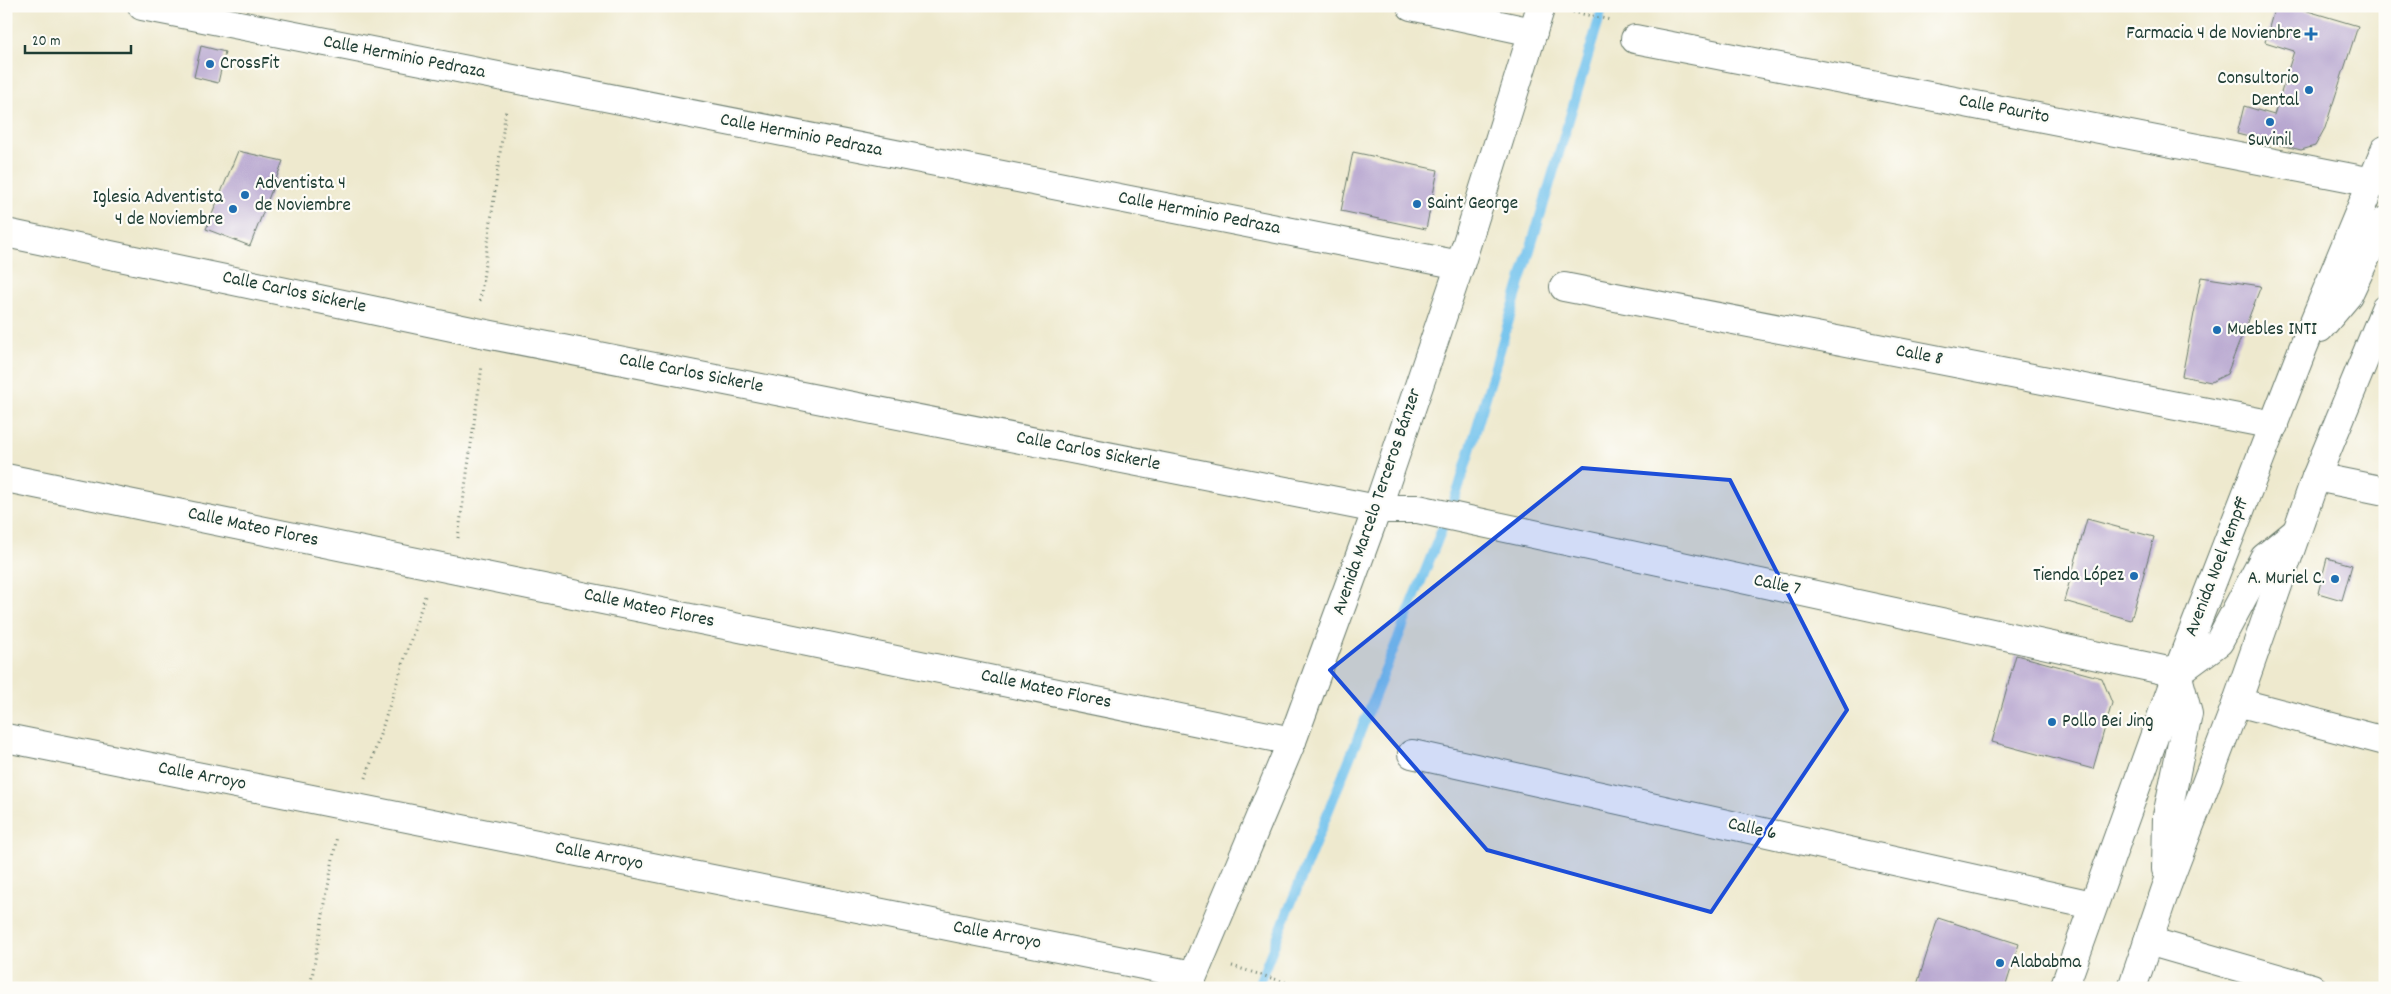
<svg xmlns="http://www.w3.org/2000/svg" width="2391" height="994" font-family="Dekko,sans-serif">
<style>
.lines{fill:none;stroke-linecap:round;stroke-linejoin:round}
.stream{stroke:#72c2ed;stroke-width:10}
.building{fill:#b8a7d0}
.street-casing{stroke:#67796a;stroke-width:30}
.secondary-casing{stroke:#67796a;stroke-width:30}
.path{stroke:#67796a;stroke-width:3;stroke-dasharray:1 4;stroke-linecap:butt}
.street{stroke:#fff;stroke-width:28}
.secondary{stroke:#fff;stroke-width:28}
.marked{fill:#1d4ed8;fill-opacity:0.2;stroke:#1d4ed8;stroke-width:4;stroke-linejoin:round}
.poi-dot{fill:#1f6fb2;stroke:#fdfcf7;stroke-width:2}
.labels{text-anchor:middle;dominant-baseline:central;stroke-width:4.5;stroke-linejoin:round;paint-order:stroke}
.poi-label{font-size:19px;fill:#1f3d34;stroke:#fdfcf7;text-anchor:start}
.street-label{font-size:19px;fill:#1f3d34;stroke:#fdfcf7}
</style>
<rect width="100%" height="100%" fill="#fdfcf7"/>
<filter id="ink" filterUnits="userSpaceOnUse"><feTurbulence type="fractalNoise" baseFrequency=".02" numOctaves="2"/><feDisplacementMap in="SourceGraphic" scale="10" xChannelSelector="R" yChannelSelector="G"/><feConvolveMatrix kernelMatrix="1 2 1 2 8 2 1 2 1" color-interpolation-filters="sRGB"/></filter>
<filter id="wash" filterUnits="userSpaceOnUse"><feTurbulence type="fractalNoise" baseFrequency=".0096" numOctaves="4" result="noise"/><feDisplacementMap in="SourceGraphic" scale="20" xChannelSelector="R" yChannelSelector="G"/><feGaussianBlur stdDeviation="1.12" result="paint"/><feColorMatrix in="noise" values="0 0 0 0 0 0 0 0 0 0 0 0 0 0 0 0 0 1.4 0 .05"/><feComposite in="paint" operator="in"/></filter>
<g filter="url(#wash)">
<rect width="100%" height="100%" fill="#eee9ce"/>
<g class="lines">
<polyline class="stream" points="1257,988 1459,487 1603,6"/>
</g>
<g id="blocks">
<g class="building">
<polygon points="2275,6 2291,6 2358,26 2325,128 2315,146 2301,150 2237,134 2244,106 2274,115 2294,51 2265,42"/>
<polygon points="201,46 225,52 218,83 194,77"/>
<polygon points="238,151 283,161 250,246 206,229"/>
<polygon points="1353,152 1438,170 1426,229 1341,211"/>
<polygon points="2201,277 2261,286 2227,374 2211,382 2182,376"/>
<polygon points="2385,427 2385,449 2384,449 2382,435"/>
<polygon points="2087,519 2154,537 2131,620 2064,601"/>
<polygon points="2327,558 2352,565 2342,600 2318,593"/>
<polygon points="2016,655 2102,678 2112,703 2093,769 1992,742"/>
<polygon points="1938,918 2019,944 2005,988 1916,988"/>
</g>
</g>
</g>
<g filter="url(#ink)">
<use href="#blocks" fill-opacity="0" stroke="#67796a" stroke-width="1"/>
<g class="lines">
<g class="street-casing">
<g id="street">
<polyline points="142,6 1460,265"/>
<polyline points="1411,6 1533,32"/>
<polyline points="1635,39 2373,182"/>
<polyline points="6,233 476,332 1377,509 1418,509 2177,673"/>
<polyline points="1564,287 2274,425"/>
<polyline points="2316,477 2385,491"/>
<polyline points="6,478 1292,741"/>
<polyline points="2237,702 2385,741"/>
<polyline points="6,738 1193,975"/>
<polyline points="1412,754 2092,905"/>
<polyline points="2148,941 2312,988"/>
</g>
</g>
<g class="secondary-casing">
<g id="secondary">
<polyline points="2320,328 2348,295 2381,225 2385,221"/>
<polyline points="2166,869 2167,816 2188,714 2177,673 2219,642 2264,558 2296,532"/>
<polyline points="1188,988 1292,741 1377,509 1460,265 1541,6"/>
<polyline points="2064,988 2177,673 2303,348 2385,150"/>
<polyline points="2132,988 2166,888 2237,702 2316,477 2385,309"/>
</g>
</g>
<g class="path">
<polyline points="1573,12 1611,20"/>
<polyline points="480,301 506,109"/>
<polyline points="458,538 482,366"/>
<polyline points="366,778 425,596"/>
<polyline points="1232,966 1291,984 1294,988"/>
<polyline points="310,988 337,836"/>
</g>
<use href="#street" class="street"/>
<use href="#secondary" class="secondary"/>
</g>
</g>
<path class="marked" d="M1582 468 1730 480 1847 710 1711 912 1487 850 1330 670Z"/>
<g class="poi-dot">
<path d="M2308.5 26.5h5v5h5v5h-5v5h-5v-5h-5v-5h5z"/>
<circle cx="210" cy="64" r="5"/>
<circle cx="2309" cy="90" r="5"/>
<circle cx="2270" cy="122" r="5"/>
<circle cx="245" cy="195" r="5"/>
<circle cx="1417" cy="204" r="5"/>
<circle cx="233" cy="209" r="5"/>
<circle cx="2217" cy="330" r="5"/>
<circle cx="2134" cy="576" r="5"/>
<circle cx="2335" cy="579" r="5"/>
<circle cx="2052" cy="722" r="5"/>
<circle cx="2000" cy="963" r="5"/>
</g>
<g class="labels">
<g class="poi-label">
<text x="2301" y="34" text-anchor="end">Farmacia 4 de Novienbre</text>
<text x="220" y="64">CrossFit</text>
<text x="2299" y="79" text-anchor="end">Consultorio<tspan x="2299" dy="22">Dental</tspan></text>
<text x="2270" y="141" text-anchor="middle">Suvinil</text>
<text x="255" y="184">Adventista 4<tspan x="255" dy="22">de Noviembre</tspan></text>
<text x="223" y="198" text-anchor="end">Iglesia Adventista<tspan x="223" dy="22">4 de Noviembre</tspan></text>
<text x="1427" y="204">Saint George</text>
<text x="2227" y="330">Muebles INTI</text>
<text x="2124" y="576" text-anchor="end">Tienda López</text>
<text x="2325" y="579" text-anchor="end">A. Muriel C.</text>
<text x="2062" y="722">Pollo Bei Jing</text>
<text x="2010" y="963">Alababma</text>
</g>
<g class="street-label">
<text transform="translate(404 58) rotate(11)">Calle Herminio Pedraza</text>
<text transform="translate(2004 110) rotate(11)">Calle Paurito</text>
<text transform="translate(801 136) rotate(11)">Calle Herminio Pedraza</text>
<text transform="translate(1199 214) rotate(11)">Calle Herminio Pedraza</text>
<text transform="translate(294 293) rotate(12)">Calle Carlos Sickerle</text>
<text transform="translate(1919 356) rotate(11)">Calle 8</text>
<text transform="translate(691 374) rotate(11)">Calle Carlos Sickerle</text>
<text transform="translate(1088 452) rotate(11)">Calle Carlos Sickerle</text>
<text transform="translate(1378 502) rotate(-71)">Avenida Marcelo Terceros Bánzer</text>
<text transform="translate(253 528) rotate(12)">Calle Mateo Flores</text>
<text transform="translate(2218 567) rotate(-69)">Avenida Noel Kempff</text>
<text transform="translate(1777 586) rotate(12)">Calle 7</text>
<text transform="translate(649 609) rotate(12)">Calle Mateo Flores</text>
<text transform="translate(1046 690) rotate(12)">Calle Mateo Flores</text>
<text transform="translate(202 777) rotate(11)">Calle Arroyo</text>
<text transform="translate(1752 830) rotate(13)">Calle 6</text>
<text transform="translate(599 857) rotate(11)">Calle Arroyo</text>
<text transform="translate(997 936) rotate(11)">Calle Arroyo</text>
</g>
</g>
<rect width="2391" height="994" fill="none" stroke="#fdfcf7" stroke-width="25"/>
<path d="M25 45v8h106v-8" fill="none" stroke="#1f3d34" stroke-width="2.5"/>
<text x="32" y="45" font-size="15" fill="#1f3d34" stroke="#fdfcf7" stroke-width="4" paint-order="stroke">20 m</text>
</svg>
